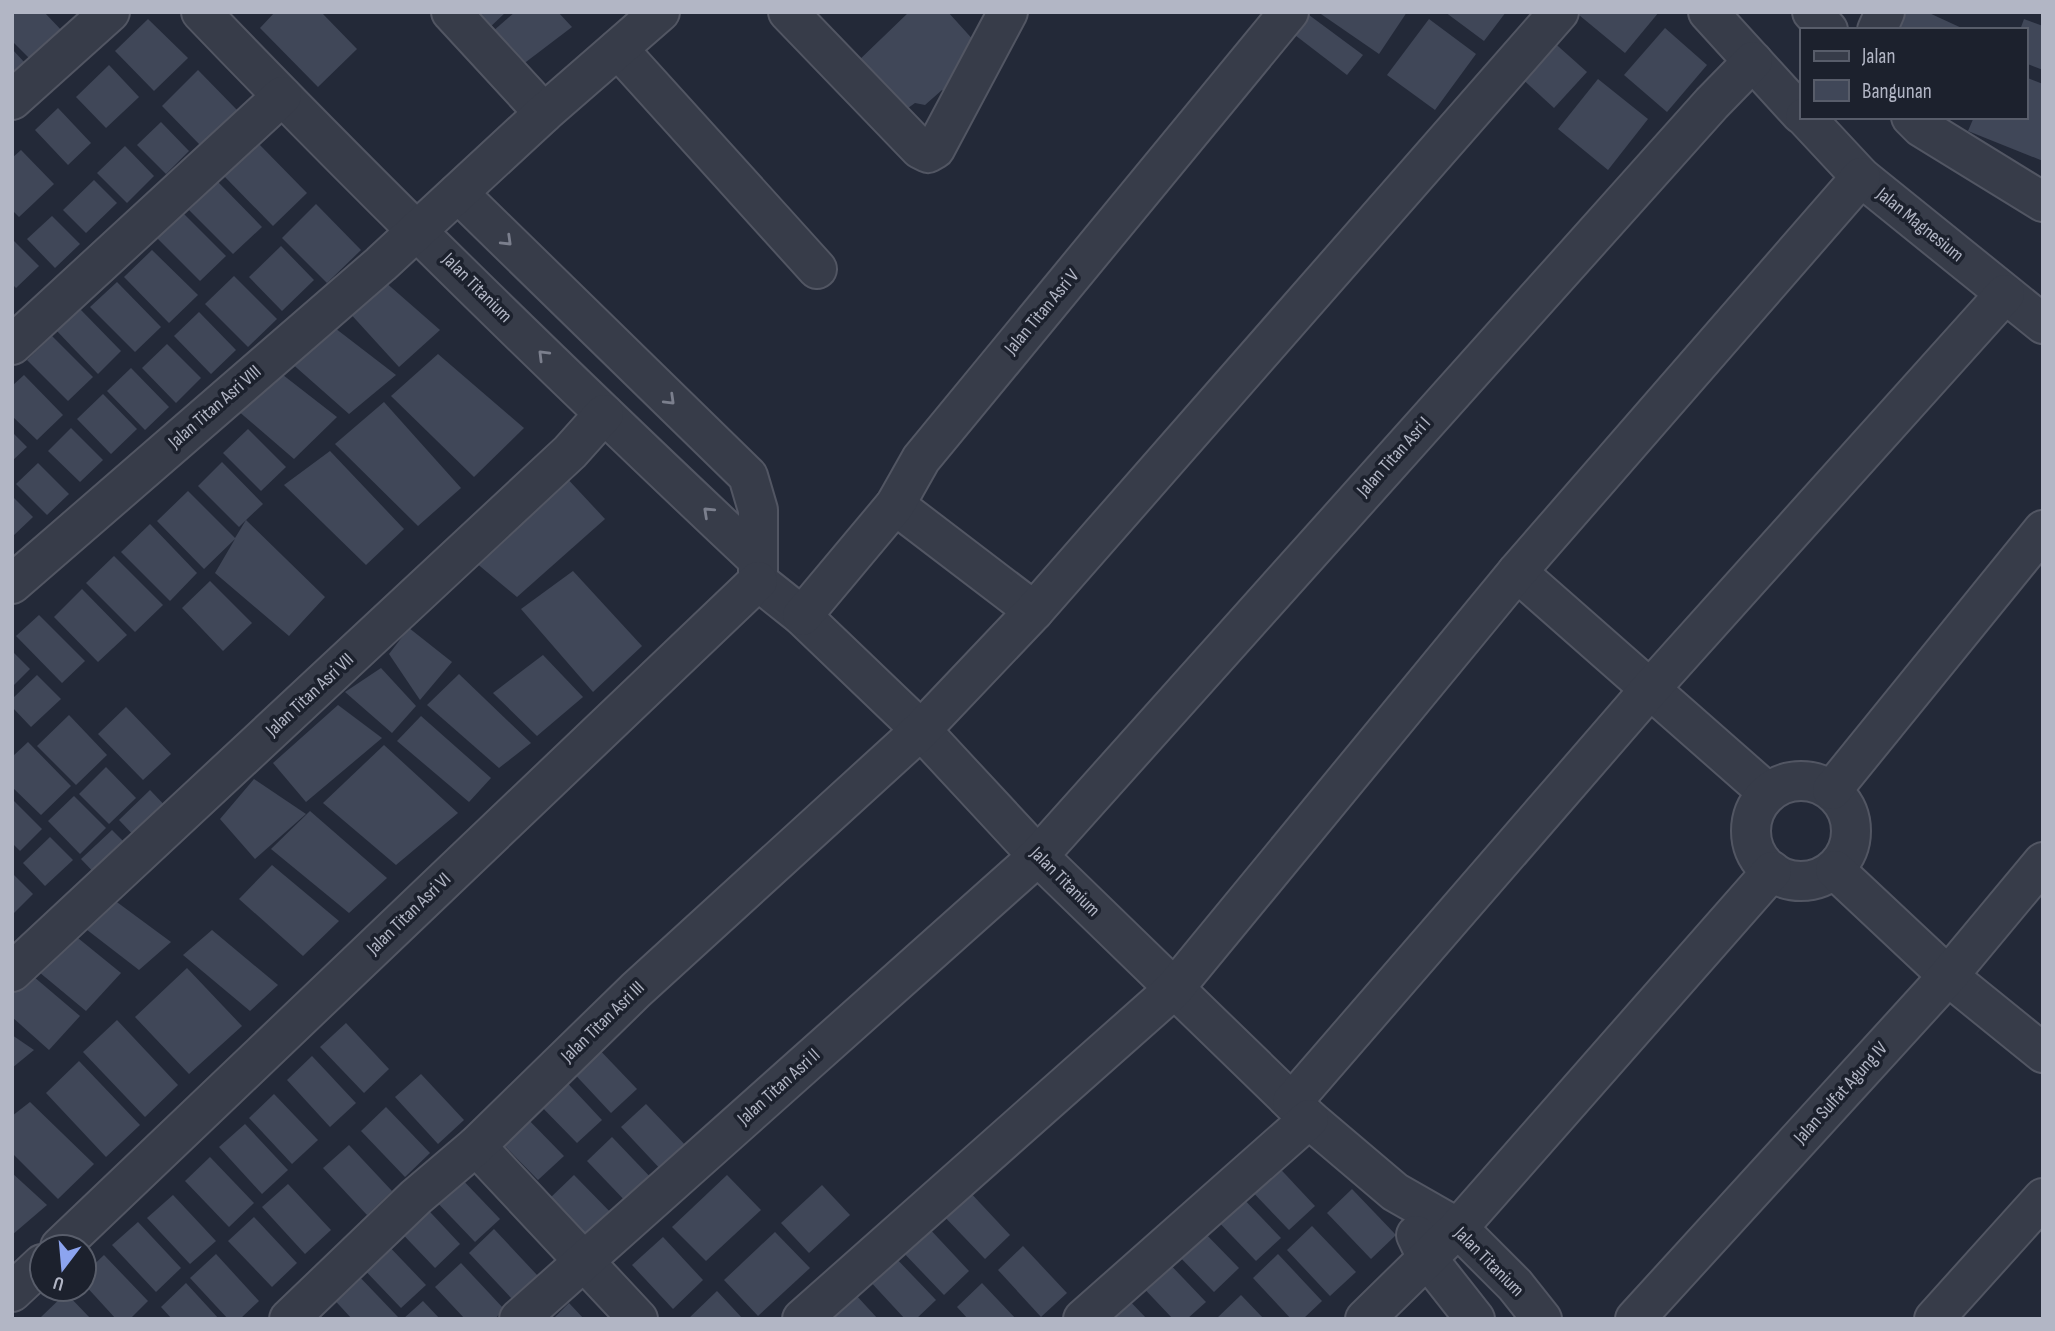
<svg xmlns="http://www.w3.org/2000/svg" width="2055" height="1331" font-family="'Sofia Sans Condensed',sans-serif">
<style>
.building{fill:#404758}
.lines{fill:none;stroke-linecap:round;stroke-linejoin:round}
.street-casing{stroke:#525663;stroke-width:42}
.street{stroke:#373c49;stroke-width:38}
.oneway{stroke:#7b7f8d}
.labels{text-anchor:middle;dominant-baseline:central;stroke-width:7;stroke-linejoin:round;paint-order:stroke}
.street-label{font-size:19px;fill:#b2b6c5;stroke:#1c212d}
</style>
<rect width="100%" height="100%" fill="#232938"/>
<g class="building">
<polygon points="12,12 44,12 65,34 35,64 12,41"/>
<polygon points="275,12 321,12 357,49 318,87 260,28"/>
<polygon points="470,12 506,12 488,29"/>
<polygon points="515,12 558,12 572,27 522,65 492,32"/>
<polygon points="909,12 948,12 976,43 952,92 942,90 925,105 915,103 901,113 854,65"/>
<polygon points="1305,12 1363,55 1347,75 1291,32"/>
<polygon points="1318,12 1407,12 1379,54"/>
<polygon points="1445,12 1506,12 1484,41"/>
<polygon points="1581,12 1659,12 1625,53 1579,15"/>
<polygon points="1904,12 1927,12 1966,30 1896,30"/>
<polygon points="148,19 188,58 154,91 115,51"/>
<polygon points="1429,19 1476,54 1435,110 1387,75"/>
<polygon points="2024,19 2043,26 2043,70 2025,63 2025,30 2020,30"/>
<polygon points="1665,28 1707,65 1667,112 1624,75"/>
<polygon points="1550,39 1587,72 1554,108 1518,75"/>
<polygon points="12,49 25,63 12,75"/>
<polygon points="109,65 139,97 106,128 76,97"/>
<polygon points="198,70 237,110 201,146 162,106"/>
<polygon points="2025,77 2043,84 2043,161 1968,131 1974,117 2025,117"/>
<polygon points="1598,79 1648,119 1608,170 1558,129"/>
<polygon points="58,108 91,143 68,165 35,130"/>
<polygon points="161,122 189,151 166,174 137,145"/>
<polygon points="257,142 307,193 273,226 223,175"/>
<polygon points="125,146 154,176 127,203 97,173"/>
<polygon points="21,150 54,184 19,217 12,210 12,158"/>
<polygon points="94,180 117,203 86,233 63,210"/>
<polygon points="218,182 262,227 233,254 189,210"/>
<polygon points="316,204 361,250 327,283 282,238"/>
<polygon points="183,213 226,256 200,281 157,238"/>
<polygon points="52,216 80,244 55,268 27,239"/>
<polygon points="12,239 39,266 16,288 12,284"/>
<polygon points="281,246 314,280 282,311 249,277"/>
<polygon points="152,250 198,295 169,323 124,277"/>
<polygon points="234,276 277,319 248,347 205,304"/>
<polygon points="384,281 440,330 399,367 347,310"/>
<polygon points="117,282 161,327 135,352 90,307"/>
<polygon points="79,308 121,351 98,374 56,330"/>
<polygon points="199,312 236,350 211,374 174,336"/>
<polygon points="331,325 396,375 349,414 289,361"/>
<polygon points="52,336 93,377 68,401 27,360"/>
<polygon points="167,344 201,378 176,403 142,368"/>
<polygon points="438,354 524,428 474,477 391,396"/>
<polygon points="131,368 169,407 145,430 107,391"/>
<polygon points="274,368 337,417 294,459 237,410"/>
<polygon points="24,375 63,415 37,440 12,416 12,386"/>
<polygon points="103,394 137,429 111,454 77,419"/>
<polygon points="384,402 461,488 418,526 335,444"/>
<polygon points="71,428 103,460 80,482 48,451"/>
<polygon points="248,429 286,467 261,491 223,453"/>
<polygon points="12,432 27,447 12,461"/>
<polygon points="330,451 404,529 366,565 284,485"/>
<polygon points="222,462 263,504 246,520 325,597 289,636 215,573 235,539 204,569 157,521 188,491 235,538 246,520 239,527 198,486"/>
<polygon points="38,463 69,494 47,515 16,484"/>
<polygon points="564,475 605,519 517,597 475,562"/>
<polygon points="12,496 33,517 12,537"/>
<polygon points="150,524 197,573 170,601 121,552"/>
<polygon points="114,556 163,605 135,632 86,583"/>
<polygon points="573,571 642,646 593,692 521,609"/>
<polygon points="210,581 252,623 223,651 182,608"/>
<polygon points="82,589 127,635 98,662 54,617"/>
<polygon points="39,615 85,661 62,683 16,636"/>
<polygon points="409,628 452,662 420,700 389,654"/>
<polygon points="12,651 30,669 12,687"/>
<polygon points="543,655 583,697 537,736 493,693"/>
<polygon points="381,668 416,706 392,733 345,692"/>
<polygon points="459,674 531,743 499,768 427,705"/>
<polygon points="37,675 61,699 31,727 12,707 12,699"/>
<polygon points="338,705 382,738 306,802 273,763"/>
<polygon points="126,707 171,754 143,780 98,734"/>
<polygon points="69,715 107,755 76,785 37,746"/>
<polygon points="421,716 491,778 469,802 397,741"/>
<polygon points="28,742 71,786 41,815 12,787 12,757"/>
<polygon points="384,745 458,813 396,865 323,803"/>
<polygon points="106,767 136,798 109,824 79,794"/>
<polygon points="254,779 306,814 255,859 220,819"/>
<polygon points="150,790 172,813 141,843 119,820"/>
<polygon points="74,796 106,828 80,854 48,821"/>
<polygon points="12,799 42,829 20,851 12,843"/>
<polygon points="310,811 387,878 349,913 271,849"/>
<polygon points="112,830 134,852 101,880 81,859"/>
<polygon points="50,837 73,860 45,886 23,863"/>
<polygon points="272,865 339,921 303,956 239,899"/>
<polygon points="12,873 33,894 12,915"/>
<polygon points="110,897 171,942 139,970 82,926"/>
<polygon points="212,930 278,985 250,1011 183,955"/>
<polygon points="73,934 121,973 86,1011 39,972"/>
<polygon points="187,968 242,1026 189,1074 135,1017"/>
<polygon points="27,971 80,1016 49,1050 12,1017 12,986"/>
<polygon points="117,1020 178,1085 145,1117 83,1052"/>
<polygon points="346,1023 389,1069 364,1093 320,1047"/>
<polygon points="12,1035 34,1050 12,1068"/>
<polygon points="593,1043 637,1089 611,1113 568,1067"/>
<polygon points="312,1056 356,1103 330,1127 287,1080"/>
<polygon points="79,1061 140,1125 106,1157 46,1093"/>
<polygon points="421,1074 464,1120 438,1144 395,1097"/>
<polygon points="559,1074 602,1120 577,1143 533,1098"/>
<polygon points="274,1094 318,1140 292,1164 249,1118"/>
<polygon points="30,1102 94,1164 58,1199 12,1153 12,1116"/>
<polygon points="646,1104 689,1149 664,1173 621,1127"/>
<polygon points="386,1107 430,1153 405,1177 361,1131"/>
<polygon points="520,1111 564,1156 538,1180 494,1135"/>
<polygon points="245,1124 288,1170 262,1194 219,1147"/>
<polygon points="612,1137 656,1183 631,1207 587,1161"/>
<polygon points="349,1145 392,1191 367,1215 323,1168"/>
<polygon points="210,1157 254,1203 229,1227 185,1181"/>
<polygon points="1271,1159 1315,1206 1289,1230 1245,1184"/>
<polygon points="12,1173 47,1205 12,1235"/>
<polygon points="456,1173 500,1219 475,1242 431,1196"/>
<polygon points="574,1175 618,1220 593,1244 549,1199"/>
<polygon points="727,1175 761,1210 706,1261 672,1227"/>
<polygon points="288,1184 331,1230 305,1254 262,1207"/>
<polygon points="822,1185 850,1215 809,1253 781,1223"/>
<polygon points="967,1189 1010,1235 985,1259 941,1213"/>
<polygon points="1352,1189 1396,1235 1371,1259 1327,1213"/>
<polygon points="1237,1192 1281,1238 1256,1261 1212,1215"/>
<polygon points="173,1195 216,1241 190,1264 147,1218"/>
<polygon points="417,1198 460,1244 435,1268 391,1222"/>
<polygon points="254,1217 297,1263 272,1287 228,1241"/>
<polygon points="138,1222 181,1268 156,1292 112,1245"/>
<polygon points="1195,1223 1239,1268 1214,1292 1170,1247"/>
<polygon points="926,1225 969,1271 944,1295 900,1249"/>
<polygon points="1312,1226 1356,1272 1330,1296 1287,1250"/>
<polygon points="494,1229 538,1276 513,1300 469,1253"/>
<polygon points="775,1232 810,1268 758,1316 724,1280"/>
<polygon points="663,1237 703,1280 673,1309 632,1265"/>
<polygon points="382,1239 426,1285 401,1308 357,1262"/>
<polygon points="1023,1246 1067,1293 1041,1317 998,1270"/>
<polygon points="216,1254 259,1301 240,1319 228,1319 190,1278"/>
<polygon points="892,1254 936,1300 916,1319 905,1319 867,1278"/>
<polygon points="1278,1254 1322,1301 1303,1319 1291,1319 1253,1278"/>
<polygon points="104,1255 148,1301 130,1319 116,1319 84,1284 84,1274"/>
<polygon points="1162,1256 1206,1302 1187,1319 1173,1319 1136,1280"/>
<polygon points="461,1263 504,1309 495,1319 465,1319 435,1287"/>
<polygon points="354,1271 398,1317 396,1319 352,1319 329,1294"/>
<polygon points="186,1283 219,1319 172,1319 161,1307"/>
<polygon points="982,1283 1016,1319 968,1319 957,1307"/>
<polygon points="717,1291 743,1319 688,1319"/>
<polygon points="66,1293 91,1319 43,1319 41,1317"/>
<polygon points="855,1294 878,1319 829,1319"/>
<polygon points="1123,1294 1147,1319 1097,1319"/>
<polygon points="1241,1295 1264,1319 1216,1319"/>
<polygon points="423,1301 440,1319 403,1319"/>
<polygon points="569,1303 584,1319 553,1319"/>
</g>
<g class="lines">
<g class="street-casing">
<g id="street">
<path d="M201 12C381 200 568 381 757 559"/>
<polyline points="451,12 544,113"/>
<polyline points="788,12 920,149 928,153 935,149 1008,12"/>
<polyline points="1708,12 1801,114"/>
<polyline points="1812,12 1828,30"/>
<polyline points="1877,30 1885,12"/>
<polyline points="618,49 817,269"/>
<polyline points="12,100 110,12"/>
<polyline points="1805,117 1861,177 2043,324"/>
<polyline points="1911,117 1921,127 2043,202"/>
<polyline points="458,193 748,476 758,510 758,581 802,616 921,730 1038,856 1309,1119 1395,1192 1458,1228 1515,1285 1542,1319"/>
<polyline points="12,345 282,96"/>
<polyline points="895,505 1034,611"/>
<polyline points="1517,572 1767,792"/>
<polyline points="12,584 381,264 544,113 660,12"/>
<polyline points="802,616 895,505 921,459 1289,12"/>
<circle cx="1801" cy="831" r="50"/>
<polyline points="1832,790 2043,530"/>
<polyline points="1835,870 1948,976 2043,1053"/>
<polyline points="12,972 570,452 604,414"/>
<polyline points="1292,1102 1650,689 2005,294"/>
<polyline points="476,1146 638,1319"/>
<polyline points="1416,1235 1427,1258 1475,1319"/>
<polyline points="60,1247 758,581"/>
<polyline points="12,1292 42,1264"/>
<polyline points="289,1319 416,1197 476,1146 636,990 921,730 1034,611 1559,12"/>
<polyline points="519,1319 1038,856 1712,103 1753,61"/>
<polyline points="802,1319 1173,990 1517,572 1861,177"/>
<polyline points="1083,1319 1309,1119"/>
<polyline points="1365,1319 1458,1228 1772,871"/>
<polyline points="1635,1319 1948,976 2043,862"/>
<polyline points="1934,1319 2043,1198"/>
</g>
</g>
<use href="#street" class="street"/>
</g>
<defs><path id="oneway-chevron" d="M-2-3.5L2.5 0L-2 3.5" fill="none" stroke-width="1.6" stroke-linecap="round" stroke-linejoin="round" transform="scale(1.75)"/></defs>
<g class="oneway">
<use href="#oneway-chevron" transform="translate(507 241) rotate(44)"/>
<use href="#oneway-chevron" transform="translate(543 355) rotate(-135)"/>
<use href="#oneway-chevron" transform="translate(670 400) rotate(44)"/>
<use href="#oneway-chevron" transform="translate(708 512) rotate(-137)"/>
</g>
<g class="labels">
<g class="street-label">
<text transform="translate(1920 225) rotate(39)">Jalan Magnesium</text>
<text transform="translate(477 288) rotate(45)">Jalan Titanium</text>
<text transform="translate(1042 312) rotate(-50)">Jalan Titan Asri V</text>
<text transform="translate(215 407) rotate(-41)">Jalan Titan Asri VIII</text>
<text transform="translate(1394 457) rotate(-48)">Jalan Titan Asri I</text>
<text transform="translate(310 695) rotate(-43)">Jalan Titan Asri VII</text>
<text transform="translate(1065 882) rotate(45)">Jalan Titanium</text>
<text transform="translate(409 914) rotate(-44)">Jalan Titan Asri VI</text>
<text transform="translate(603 1022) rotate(-44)">Jalan Titan Asri III</text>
<text transform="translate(779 1087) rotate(-42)">Jalan Titan Asri II</text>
<text transform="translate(1841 1093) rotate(-48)">Jalan Sulfat Agung IV</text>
<text transform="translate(1489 1262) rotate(45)">Jalan Titanium</text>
</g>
</g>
<rect width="2055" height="1331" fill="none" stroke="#b2b6c5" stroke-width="28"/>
<rect x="1800" y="28" width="228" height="91" fill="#1c212d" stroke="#585d6a" stroke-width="2"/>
<rect x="1814" y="51" width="35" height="10" fill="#373c49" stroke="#585d6a" stroke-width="2"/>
<text x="1862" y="63" font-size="21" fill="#b2b6c5">Jalan</text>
<rect x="1814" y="80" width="35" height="21" fill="#404758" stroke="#585d6a" stroke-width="2"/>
<text x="1862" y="98" font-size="21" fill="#b2b6c5">Bangunan</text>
<g transform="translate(63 1268) rotate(196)"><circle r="33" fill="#1c212d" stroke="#585d6a" stroke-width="2"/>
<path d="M0-5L12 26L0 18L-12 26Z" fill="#8ca4ef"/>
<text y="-10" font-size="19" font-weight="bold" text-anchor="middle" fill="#b2b6c5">U</text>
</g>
</svg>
